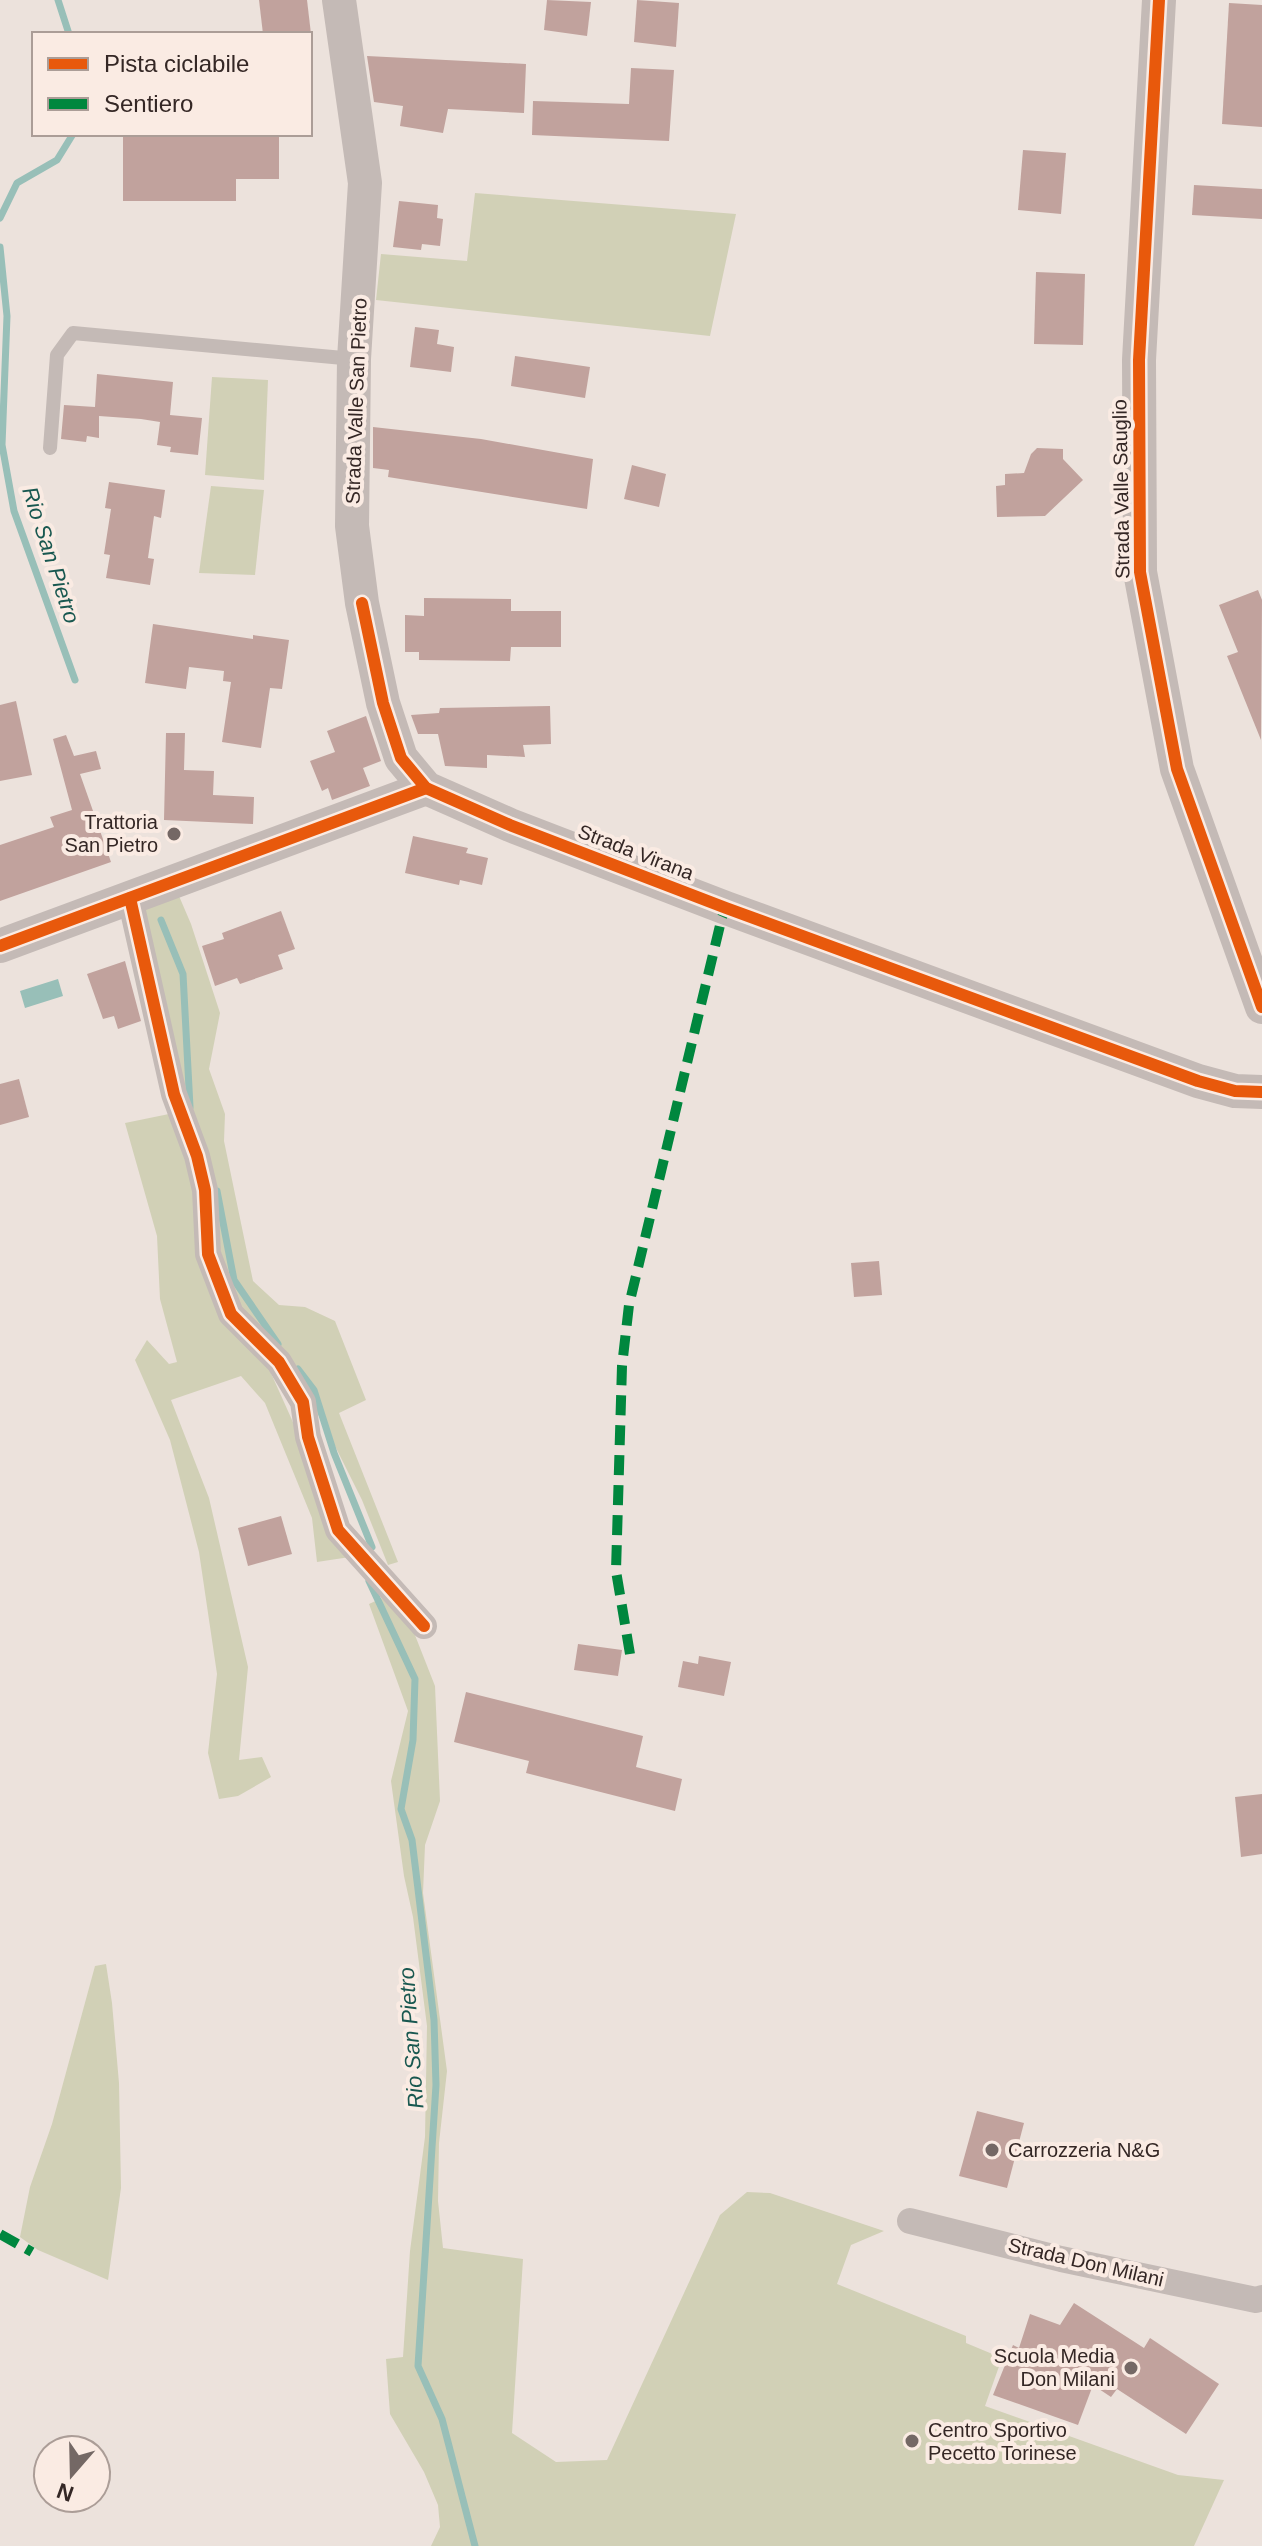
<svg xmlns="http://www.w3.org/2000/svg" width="1262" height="2546" font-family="Arial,sans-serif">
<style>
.green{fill:#d1d0b6}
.water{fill:#98bfb8}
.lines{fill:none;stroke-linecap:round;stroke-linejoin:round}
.stream{stroke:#98bfb8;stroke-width:7}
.building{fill:#c1a29d}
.service{stroke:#c4bab6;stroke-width:14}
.minor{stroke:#c4bab6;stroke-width:26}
.tertiary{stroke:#c4bab6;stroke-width:34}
.quiet{stroke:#00873e;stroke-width:10;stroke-dasharray:20 10;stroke-linecap:butt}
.cycleway-casing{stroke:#faebe3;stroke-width:17}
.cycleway{stroke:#e8590c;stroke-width:12}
.poi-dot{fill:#746865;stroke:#faebe3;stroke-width:3}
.labels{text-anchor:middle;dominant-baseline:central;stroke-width:8;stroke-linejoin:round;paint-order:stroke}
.street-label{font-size:20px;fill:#342725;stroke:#faebe3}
.poi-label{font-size:20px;fill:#342725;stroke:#faebe3;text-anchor:end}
.water-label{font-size:22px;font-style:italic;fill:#195850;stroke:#faebe3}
</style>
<rect width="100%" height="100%" fill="#ece2dc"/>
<g class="green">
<polygon points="475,193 736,214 710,336 376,300 381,254 467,261"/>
<polygon points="212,377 268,380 264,480 205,475"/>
<polygon points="211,486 264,490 255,575 199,573"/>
<polygon points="179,896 191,924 220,1013 209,1069 225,1114 224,1141 253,1281 279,1305 305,1307 335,1321 366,1400 339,1413 398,1562 388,1565 362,1500 326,1428 282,1355 243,1317 221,1253 145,926 146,908"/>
<polygon points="169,1114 190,1156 202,1252 266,1362 292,1420 320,1494 350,1557 317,1562 312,1518 265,1403 241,1376 171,1400 209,1498 248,1667 239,1760 262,1757 271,1777 238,1796 219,1799 208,1753 217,1674 199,1552 170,1440 135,1360 147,1340 169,1364 177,1362 160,1299 157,1236 125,1123"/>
<polygon points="382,1598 411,1625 435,1686 440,1801 425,1845 423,1893 447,2071 439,2143 438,2201 443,2248 523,2259 512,2433 556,2462 607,2460 720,2215 747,2192 770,2193 884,2231 851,2245 837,2284 966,2336 966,2343 1002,2358 985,2406 1178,2475 1224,2480 1194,2546 431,2546 440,2527 438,2505 424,2472 390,2414 386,2359 403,2357 410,2251 425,2137 427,2026 413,1917 404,1876 391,1781 408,1711 369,1604"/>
<polygon points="106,1964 112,2003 119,2083 121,2188 108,2280 38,2250 20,2237 30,2187 52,2124 95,1966"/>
</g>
<polygon class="water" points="58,979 63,996 25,1008 20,991"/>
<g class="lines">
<g class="stream">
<polyline points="58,0 69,34"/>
<polyline points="0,218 17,183 57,160 73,134"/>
<polyline points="0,247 7,316 2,445 14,511 75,680"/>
<polyline points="161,920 183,974 190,1107"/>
<polyline points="217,1191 234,1280 278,1344"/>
<polyline points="298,1369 314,1390 334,1453 372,1547"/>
<polyline points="369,1581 415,1679 413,1740 401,1809 412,1840 434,2020 436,2085 418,2366 442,2419 475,2546"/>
</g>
</g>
<g class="building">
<polygon points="259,0 307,0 311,34 263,34"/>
<polygon points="547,0 591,2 587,36 544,30"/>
<polygon points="637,0 679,3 676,47 634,42"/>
<polygon points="1229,3 1262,5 1262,127 1222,124"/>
<polygon points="367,56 526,64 524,113 448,109 443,133 400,126 403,106 374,102"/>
<polygon points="631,68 674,70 669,141 532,135 533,101 629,104"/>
<polygon points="123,134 279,134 279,179 236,179 236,201 123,201"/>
<polygon points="1023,150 1066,153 1061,214 1018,210"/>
<polygon points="1194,185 1262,189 1262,219 1192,215"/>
<polygon points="399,201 438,205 437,218 443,219 440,246 422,244 421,250 393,247"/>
<polygon points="1036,272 1085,274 1083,345 1034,344"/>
<polygon points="415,327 439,330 437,344 454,347 451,372 410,367"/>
<polygon points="515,356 590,367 585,398 511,386"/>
<polygon points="97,374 173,382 170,415 202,418 198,455 170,452 171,447 157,445 160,422 141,419 99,416 99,438 87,436 86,442 61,439 64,405 95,407"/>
<polygon points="373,427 481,439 593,459 587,509 388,477 389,470 373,468"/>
<polygon points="1037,448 1063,449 1063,459 1083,480 1045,516 997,517 996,486 1005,485 1005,474 1024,473 1031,454"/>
<polygon points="632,465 666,474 659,507 624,499"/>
<polygon points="109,482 165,490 161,518 154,516 148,558 154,559 150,585 106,578 110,555 104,554 111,509 105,508"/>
<polygon points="1258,590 1262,600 1261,740 1227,656 1238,652 1219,605"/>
<polygon points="424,598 511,599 511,611 561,611 561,647 511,647 510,661 419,660 419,652 405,652 405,615 424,616"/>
<polygon points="153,624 253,639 253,635 289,640 282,689 270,688 261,748 222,742 231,682 223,681 224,671 189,667 186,689 145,683"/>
<polygon points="16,701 32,775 0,781 0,705"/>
<polygon points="550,706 551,744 523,745 525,757 487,755 487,768 445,766 438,734 418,734 411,715 439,713 440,708"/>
<polygon points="366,716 381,761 363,768 370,786 332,800 328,788 322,791 310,761 335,752 327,731"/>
<polygon points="166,733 185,733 184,770 214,771 213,795 254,797 253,824 164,820"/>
<polygon points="66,735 74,756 96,751 101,769 80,774 111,862 0,901 0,845 54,827 50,817 72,810 53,739"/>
<polygon points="413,836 468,848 466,853 488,858 482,885 460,880 459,885 405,873"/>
<polygon points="281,911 295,949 278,955 283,969 240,984 237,978 215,986 202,946 224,939 222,933"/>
<polygon points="125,961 141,1021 118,1029 114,1016 103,1019 87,974"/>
<polygon points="19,1079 29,1117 0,1125 0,1084"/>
<polygon points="879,1261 882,1295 854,1297 851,1263"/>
<polygon points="281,1516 292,1554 248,1566 238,1528"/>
<polygon points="578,1644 622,1650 618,1676 574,1670"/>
<polygon points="699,1656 731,1662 724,1696 678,1687 683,1661 698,1664"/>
<polygon points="466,1692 643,1736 636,1767 682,1779 675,1811 526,1773 529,1761 454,1742"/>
<polygon points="1262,1794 1262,1854 1241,1857 1235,1797"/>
<polygon points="977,2111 1024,2123 1007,2188 959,2176"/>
<polygon points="1074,2303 1144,2348 1150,2338 1219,2384 1186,2434 1117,2389 1111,2397 1093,2385 1078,2425 993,2395 1013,2345 1019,2348 1030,2314 1060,2325"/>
</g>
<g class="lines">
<polyline class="service" points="50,448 57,355 73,333 354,359"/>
<g class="minor">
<polyline points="130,898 174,1094 197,1156 205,1190 208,1254 231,1314 279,1362 303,1402 308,1437 338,1530 424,1626"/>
<polyline points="910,2221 1061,2259 1256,2300 1262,2298"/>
</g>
<g class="tertiary">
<polyline points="339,0 365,183 354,359 352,526 362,603 383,703 401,758 426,788 510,825 726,908 1198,1081 1235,1091 1262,1092"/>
<polyline points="1159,0 1139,360 1140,572 1177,769 1262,1007"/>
<polyline points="0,946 426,788"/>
</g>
<g class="quiet">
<polyline points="630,1654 616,1571 622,1366 629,1305 722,917 726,908"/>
<polyline points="0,2234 32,2252"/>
</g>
<g class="cycleway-casing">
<g id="cycleway">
<polyline points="1159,0 1139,360 1140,572 1177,769 1262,1007"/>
<polyline points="362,603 383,703 401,758 426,788 510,825 726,908 1198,1081 1235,1091 1262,1092"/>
<polyline points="130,898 174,1094 197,1156 205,1190 208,1254 231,1314 279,1362 303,1402 308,1437 338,1530 424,1626"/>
<polyline points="0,946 426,788"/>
</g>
</g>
<use href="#cycleway" class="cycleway"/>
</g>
<g class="poi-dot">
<circle cx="174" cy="834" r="8"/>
<circle cx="992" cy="2150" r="8"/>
<circle cx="1131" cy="2368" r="8"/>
<circle cx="912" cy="2441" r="8"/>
</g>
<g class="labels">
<g class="street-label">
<text transform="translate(356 401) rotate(-88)">Strada Valle San Pietro</text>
<text transform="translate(1121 489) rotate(-91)">Strada Valle Sauglio</text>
<text transform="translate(636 852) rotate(21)">Strada Virana</text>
<text transform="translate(1086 2262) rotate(13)">Strada Don Milani</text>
</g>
<g class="poi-label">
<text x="158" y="822">Trattoria<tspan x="158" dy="23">San Pietro</tspan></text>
<text x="1008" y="2150" text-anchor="start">Carrozzeria N&amp;G</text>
<text x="1115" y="2356">Scuola Media<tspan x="1115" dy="23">Don Milani</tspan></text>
<text x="928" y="2430" text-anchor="start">Centro Sportivo<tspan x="928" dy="23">Pecetto Torinese</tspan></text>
</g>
<g class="water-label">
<text transform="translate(51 555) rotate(72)">Rio San Pietro</text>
<text transform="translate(411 2038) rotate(-94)">Rio San Pietro</text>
</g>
</g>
<rect x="32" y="32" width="280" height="104" fill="#faebe3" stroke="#ab9d97" stroke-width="2"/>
<rect x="48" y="58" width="40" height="12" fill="#e8590c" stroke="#ab9d97" stroke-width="2"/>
<text x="104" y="72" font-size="24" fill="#342725">Pista ciclabile</text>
<rect x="48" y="98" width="40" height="12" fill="#00873e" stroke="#ab9d97" stroke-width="2"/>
<text x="104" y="112" font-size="24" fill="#342725">Sentiero</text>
<g transform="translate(72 2474) rotate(200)"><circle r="38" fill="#faebe3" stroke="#ab9d97" stroke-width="2"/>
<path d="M0-6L14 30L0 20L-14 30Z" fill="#746865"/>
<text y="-12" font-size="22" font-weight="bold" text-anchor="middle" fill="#342725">N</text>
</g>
</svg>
